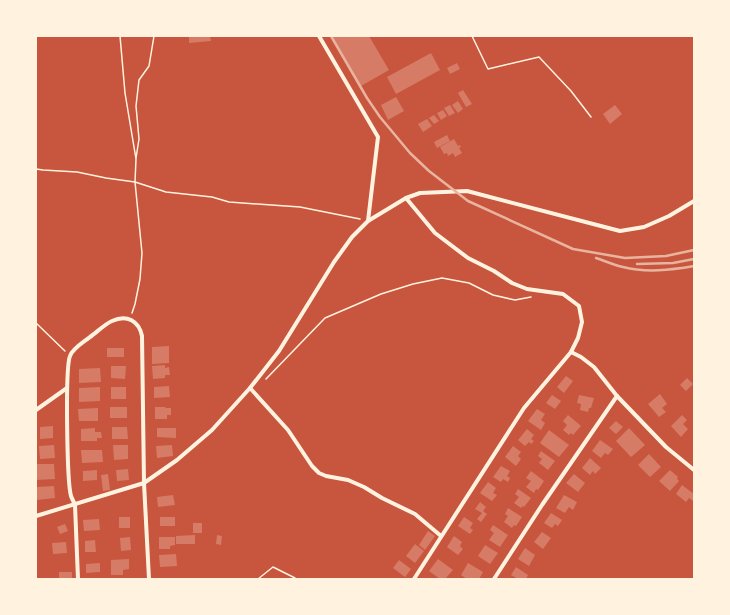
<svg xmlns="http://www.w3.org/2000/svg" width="730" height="615" font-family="'Fira Sans',sans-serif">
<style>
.building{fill:#d67c66}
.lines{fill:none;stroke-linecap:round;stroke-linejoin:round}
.path{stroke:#fff3e0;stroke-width:1.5}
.minor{stroke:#fff3e0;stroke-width:4}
.rail{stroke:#e9b49f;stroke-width:2.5}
</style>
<rect width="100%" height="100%" fill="#c8553d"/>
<g class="building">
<polygon points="189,36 210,36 211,41 189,43"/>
<polygon points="332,36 369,36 389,70 361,86"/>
<polygon points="431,53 440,70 396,94 387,77"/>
<polygon points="457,63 460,69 450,74 447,68"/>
<polygon points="463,90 472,104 466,107 458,93"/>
<polygon points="396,97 404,111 388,120 381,105"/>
<polygon points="458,101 463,109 458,113 452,105"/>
<polygon points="450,105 455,113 449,116 444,108"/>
<polygon points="615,105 622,114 610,124 603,114"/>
<polygon points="443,110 447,116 441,120 437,113"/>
<polygon points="434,115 439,121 434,124 429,118"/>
<polygon points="427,119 432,126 423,132 418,124"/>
<polygon points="447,135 450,141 437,148 434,142"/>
<polygon points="454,139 458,146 460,145 461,147 459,148 462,153 455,157 453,153 448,156 447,153 444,154 440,147"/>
<polygon points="169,346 169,363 152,364 152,347"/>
<rect x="107" y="348" width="17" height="9"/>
<polygon points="165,365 165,368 169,367 170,375 165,375 165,378 153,379 152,366"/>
<polygon points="111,366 126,366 125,379 111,378"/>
<polygon points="100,368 101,382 79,383 79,369"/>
<polygon points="566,376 573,381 564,393 557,387"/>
<polygon points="687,378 693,384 686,391 680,385"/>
<polygon points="169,386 170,397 154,398 154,387"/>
<polygon points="100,387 100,401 79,402 79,388"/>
<rect x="111" y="387" width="15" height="12"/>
<polygon points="660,394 667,404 662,408 666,412 659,417 648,404"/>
<polygon points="552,395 561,401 555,409 546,403"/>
<polygon points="579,395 594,398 591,408 589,408 588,412 580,410 581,404 577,403"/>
<rect x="110" y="407" width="17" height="11"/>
<polygon points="155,407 166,407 165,408 171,408 171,415 167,415 167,419 155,419"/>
<polygon points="98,408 98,421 79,421 78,409"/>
<polygon points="537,409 545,414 541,420 545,423 541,430 528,421"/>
<polygon points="568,415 581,426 573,435 571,433 569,435 563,430 567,425 563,421"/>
<polygon points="682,415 687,420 683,424 688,429 681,437 671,426"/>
<polygon points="616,421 623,427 616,434 609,428"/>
<polygon points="53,426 53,438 40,439 40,427"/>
<polygon points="112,427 127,427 128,439 112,439"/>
<polygon points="95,428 95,432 101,432 102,438 97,438 97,441 81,441 81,429"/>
<polygon points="157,428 176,428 176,438 157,437"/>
<polygon points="629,428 645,445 631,457 616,441"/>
<polygon points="527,429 534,435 531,439 534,441 531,444 529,442 525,446 518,440"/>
<polygon points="549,430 569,445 559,457 540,443"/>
<polygon points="600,440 613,449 608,455 605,453 601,458 592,451"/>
<polygon points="54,445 55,458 40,459 39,446"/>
<polygon points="113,445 128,445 128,459 114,460"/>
<polygon points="172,445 173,456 157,458 156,446"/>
<polygon points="513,446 521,452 518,456 521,459 516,466 505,457"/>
<polygon points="81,450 102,450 103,462 82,463"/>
<polygon points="541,451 555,461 548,470 539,463 542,459 538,456"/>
<polygon points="649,454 661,467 650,477 638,465"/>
<polygon points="590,458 601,468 595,474 593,471 590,475 582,468"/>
<polygon points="36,464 54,464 55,479 36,480"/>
<polygon points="501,466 510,471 507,476 510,478 508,482 503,479 501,482 493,477"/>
<polygon points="128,469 129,480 117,481 116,470"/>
<polygon points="97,470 97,480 83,481 83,471"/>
<polygon points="670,470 678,477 677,479 679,481 670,491 659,481"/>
<polygon points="531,471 544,481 538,490 536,489 534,493 526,487 531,481 526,478"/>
<polygon points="108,474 110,490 103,491 101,475"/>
<polygon points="574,474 585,483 578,492 566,483"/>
<polygon points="488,482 496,488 493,493 497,495 492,501 480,493"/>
<polygon points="682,485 694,494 693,501 689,498 686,502 676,494"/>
<polygon points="54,486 55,498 37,500 36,487"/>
<polygon points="518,489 531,498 524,507 523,506 521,508 514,503 519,497 515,494"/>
<polygon points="173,495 175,505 158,507 157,497"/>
<polygon points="564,495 577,502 573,510 569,507 565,513 556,508"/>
<polygon points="480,502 486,507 483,511 487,514 481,522 477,519 482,513 475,509"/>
<polygon points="508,508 522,517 516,526 514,525 512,528 504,522 508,516 505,514"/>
<polygon points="551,513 562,520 558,526 555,524 552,528 544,523"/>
<rect x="119" y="517" width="11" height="11"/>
<rect x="160" y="517" width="15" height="9"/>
<polygon points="464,517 473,523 470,528 473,530 470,534 458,526"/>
<polygon points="99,519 100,530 84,531 83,520"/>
<rect x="193" y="523" width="9" height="10"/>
<polygon points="65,524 68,531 60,534 57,527"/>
<polygon points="493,525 508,535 500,547 489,540 494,533 490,530"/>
<polygon points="428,531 435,536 425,550 419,545"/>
<polygon points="542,532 551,538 543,549 534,542"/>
<polygon points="195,535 195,544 176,544 176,536"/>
<polygon points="217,535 222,536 221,545 216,544"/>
<polygon points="454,536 462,542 460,546 463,549 458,555 447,547"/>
<polygon points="130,537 131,550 121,551 120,538"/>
<polygon points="159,537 175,537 175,545 170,546 170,549 159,549"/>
<polygon points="95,540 96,552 85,552 85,541"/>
<polygon points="66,542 67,553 53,554 52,543"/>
<polygon points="415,544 424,551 415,563 406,556"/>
<polygon points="485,545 498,553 490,564 478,556"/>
<polygon points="525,548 535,555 529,566 518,559"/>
<polygon points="176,554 177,566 160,567 159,555"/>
<polygon points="129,559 129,569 123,570 123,575 111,575 111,560"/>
<polygon points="438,559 453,570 445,579 440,579 429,571"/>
<polygon points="399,560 411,569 405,577 393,568"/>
<polygon points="100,563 100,572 86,573 86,564"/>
<polygon points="468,563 483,572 479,579 467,579 461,575"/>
<polygon points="516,567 528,575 526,579 518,579 511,575"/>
<rect x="59" y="572" width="13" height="7"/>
</g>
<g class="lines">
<g class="path">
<polyline points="120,36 125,93 136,159 135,182 142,253 140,279 135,304 132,313"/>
<polyline points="472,36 488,69 539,57 571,91 591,117"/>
<polyline points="136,158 139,139 136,106 139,80 149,66 154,36"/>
<polyline points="36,169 43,170 77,172 106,178 135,182 166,192 212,197 229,202 300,207 360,219"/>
<polyline points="36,323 65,351"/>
<polyline points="266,379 325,318 381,294 413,284 442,278 469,283 493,295 515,300 531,297"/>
<polyline points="258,579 273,567 295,578"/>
</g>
<g class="minor">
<polyline points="319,36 378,137 368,221"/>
<polyline points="406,198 435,233 468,258 494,271 512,283 527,289 563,294 579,306 582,322 578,338 571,352 524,408 414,579"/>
<polyline points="571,352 581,357 594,367 617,396 666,447 694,470"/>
<polyline points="250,388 288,430 312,466 319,473 326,476 348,480 364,487 382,498 415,514 441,536"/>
<polyline points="36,410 67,388"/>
<polyline points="36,516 144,483 177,460 212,430 250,388 279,351 334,262 352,237 368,221 406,198 420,193 467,191 620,231 644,227 669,216 694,201"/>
<path d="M78 579 75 505C74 502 72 499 71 496 67 482 65 368 70 356 73 348 84 342 90 337 97 332 105 324 112 321 127 314 139 321 142 336L144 483 149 579"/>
<polyline points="494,579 542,505 617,396"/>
</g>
<g class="rail">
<polyline points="331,36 367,98 380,117 410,153 429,171 468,201 573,249 625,258 666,256 694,250"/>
<path d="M596 258C605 261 614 265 623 267 646 273 671 270 694 266"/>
<polyline points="637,264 673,263 694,259"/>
</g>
</g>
<rect width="730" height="615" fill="none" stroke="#fff3e0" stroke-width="74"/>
</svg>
